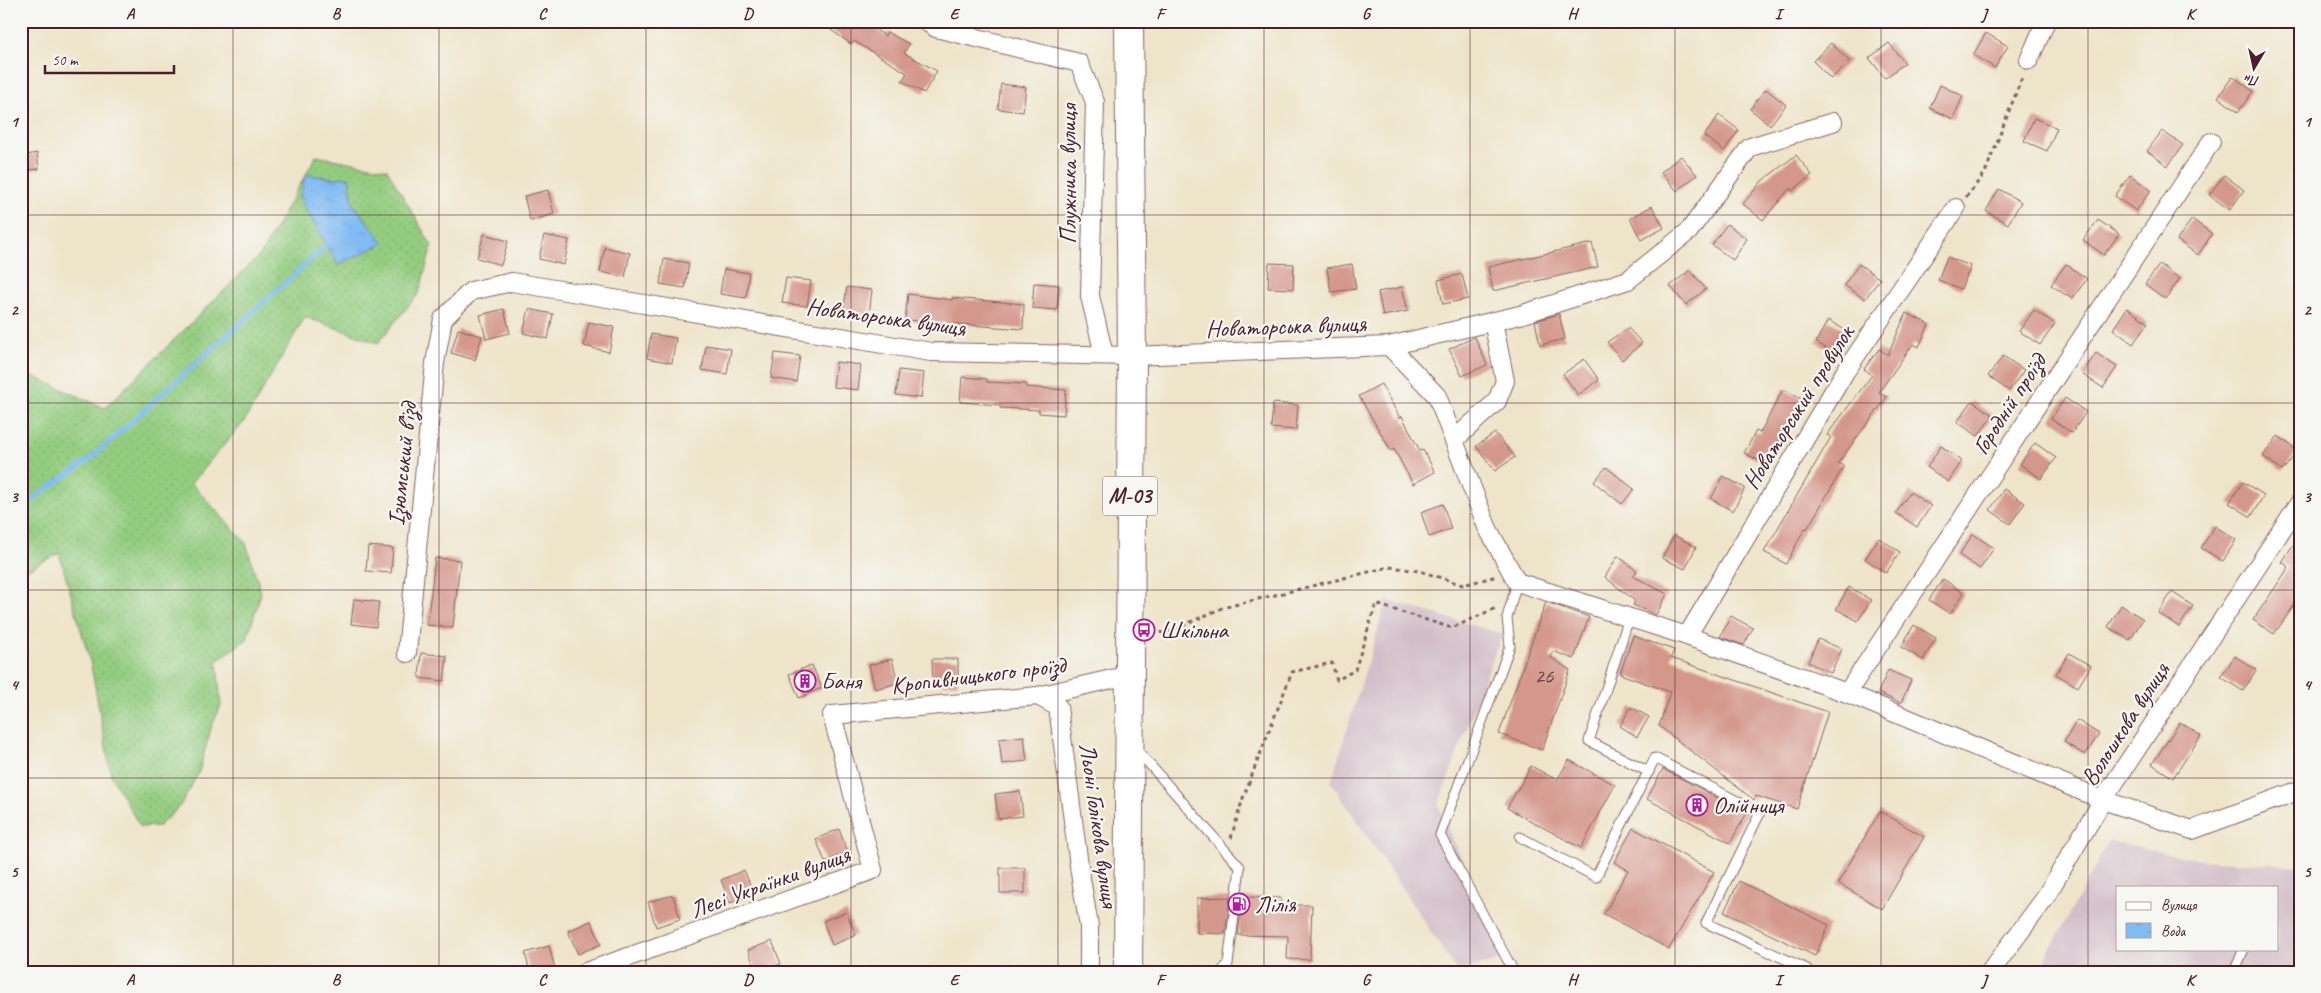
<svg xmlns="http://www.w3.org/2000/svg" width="2321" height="993" font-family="Caveat,sans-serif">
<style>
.industrial{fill:#d2bdc8;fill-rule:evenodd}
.grass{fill:url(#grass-dots);stroke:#6e7655}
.water{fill:url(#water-ripples);stroke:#666d8f}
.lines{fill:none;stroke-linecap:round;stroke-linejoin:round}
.stream{stroke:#81bbf3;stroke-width:5}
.building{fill:#d4978b}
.service-casing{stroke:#836462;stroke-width:11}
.minor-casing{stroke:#836462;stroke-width:20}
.trunk-casing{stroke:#836462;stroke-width:30}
.path{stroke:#836462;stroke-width:3;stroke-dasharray:4 4;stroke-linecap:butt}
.service{stroke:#fff;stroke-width:9}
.minor{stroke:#fff;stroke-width:18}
.trunk{stroke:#fff;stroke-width:28}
.grid{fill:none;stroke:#4a1f2b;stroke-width:1;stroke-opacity:0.55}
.labels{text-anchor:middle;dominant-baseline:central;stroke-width:4.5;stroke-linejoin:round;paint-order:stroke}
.number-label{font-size:21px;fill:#6c3d43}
.shield{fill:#f6f6f2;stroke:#7e6067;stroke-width:1}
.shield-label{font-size:22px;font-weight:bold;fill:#4a1f2b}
.street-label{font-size:24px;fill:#4a1f2b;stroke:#f6f6f2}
.poi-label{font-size:24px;fill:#4a1f2b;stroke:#f6f6f2;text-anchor:start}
.neatline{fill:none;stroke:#4a1f2b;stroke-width:2}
.grid-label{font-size:16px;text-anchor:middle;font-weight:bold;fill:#4a1f2b}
</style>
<defs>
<pattern id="grass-dots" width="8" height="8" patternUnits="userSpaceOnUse" patternTransform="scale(1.25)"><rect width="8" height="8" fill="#93cc7f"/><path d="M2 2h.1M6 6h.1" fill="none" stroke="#80af6e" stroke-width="1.8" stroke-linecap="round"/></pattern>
<pattern id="water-ripples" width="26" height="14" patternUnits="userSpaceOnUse" patternTransform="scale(1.25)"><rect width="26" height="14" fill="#81bbf3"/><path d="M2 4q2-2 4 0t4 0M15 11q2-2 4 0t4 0" fill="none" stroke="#71a0d0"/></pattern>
</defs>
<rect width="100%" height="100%" fill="#f6f6f2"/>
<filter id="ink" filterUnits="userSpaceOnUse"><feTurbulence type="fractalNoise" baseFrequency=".02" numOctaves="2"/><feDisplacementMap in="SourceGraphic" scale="10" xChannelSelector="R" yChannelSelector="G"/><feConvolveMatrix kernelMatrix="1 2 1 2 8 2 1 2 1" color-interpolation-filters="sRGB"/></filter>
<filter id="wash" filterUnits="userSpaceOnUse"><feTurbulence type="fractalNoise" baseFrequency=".0096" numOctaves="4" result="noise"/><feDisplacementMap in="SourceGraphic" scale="20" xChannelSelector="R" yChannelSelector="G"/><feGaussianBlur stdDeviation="1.12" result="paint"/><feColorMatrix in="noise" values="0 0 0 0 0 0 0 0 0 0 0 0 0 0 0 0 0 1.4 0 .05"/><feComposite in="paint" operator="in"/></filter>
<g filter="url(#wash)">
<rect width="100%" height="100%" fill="#eee4c9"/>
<g class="industrial">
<polygon points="1387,600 1502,634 1438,805 1506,959 1457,971 1331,782"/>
<path d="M2109 841 2200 860 2300 866V972H2038ZM2117 887H2277V949H2117Z"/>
</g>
<polygon class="grass" points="316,156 387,169 432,246 419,293 378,343 305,317 244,422 191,483 246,543 261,593 247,639 217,661 221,706 212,725 199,772 180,806 159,826 140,827 111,775 91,665 59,553 21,573 21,371 105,408 261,254"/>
<polygon class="water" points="308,175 334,178 349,177 353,204 384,243 338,265 300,199 303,182"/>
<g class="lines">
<polyline class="stream" points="21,507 90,459 328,244"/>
</g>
<g id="blocks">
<g class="building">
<polygon points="836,21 863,21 885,36 887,32 909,44 904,53 937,71 924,93 902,81 907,73 854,41 851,44 831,30"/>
<polygon points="1986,33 2008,46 1995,68 1973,55"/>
<polygon points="1831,43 1849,61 1831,79 1813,61"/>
<polygon points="1889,43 1905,63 1885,78 1869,58"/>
<polygon points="2233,76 2253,91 2238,112 2218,97"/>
<polygon points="1001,84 1026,87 1023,112 998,109"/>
<polygon points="1940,85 1963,96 1953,119 1930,108"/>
<polygon points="1766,89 1786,105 1770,125 1750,109"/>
<polygon points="1719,115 1739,130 1724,151 1704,136"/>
<polygon points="2034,118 2057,128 2047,151 2024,141"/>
<polygon points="2162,131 2183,145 2168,166 2147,151"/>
<polygon points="37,153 39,169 21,171 21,156"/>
<polygon points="1796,155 1812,175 1792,191 1790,188 1763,220 1743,204 1762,181"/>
<polygon points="1681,156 1697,175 1677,191 1661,172"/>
<polygon points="2130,175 2151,190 2136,211 2115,196"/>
<polygon points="2224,175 2244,190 2230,210 2209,195"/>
<polygon points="1999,189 2021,202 2008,224 1986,211"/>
<polygon points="548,190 554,214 530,221 524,196"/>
<polygon points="1652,206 1664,228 1641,240 1630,218"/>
<polygon points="2192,219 2212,234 2198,255 2177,240"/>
<polygon points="2098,220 2119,234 2104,255 2083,240"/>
<polygon points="1727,224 1747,239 1733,260 1712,245"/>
<polygon points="484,234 508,241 501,265 477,258"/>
<polygon points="544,235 569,240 564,265 539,259"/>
<polygon points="1592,243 1598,267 1493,291 1488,267"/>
<polygon points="605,247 630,253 625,277 600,272"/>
<polygon points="1947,257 1971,266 1961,289 1938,280"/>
<polygon points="664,259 689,263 685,288 660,284"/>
<polygon points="1269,263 1294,264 1293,289 1268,288"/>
<polygon points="1352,264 1356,289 1331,292 1327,268"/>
<polygon points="1859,264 1880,279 1865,299 1844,285"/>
<polygon points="2066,264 2087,279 2072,299 2051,285"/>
<polygon points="2160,264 2180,279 2165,299 2145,284"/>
<polygon points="724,269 749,273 746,298 720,294"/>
<polygon points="1690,270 1706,289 1686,305 1670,286"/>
<polygon points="1462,274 1468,299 1443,304 1438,280"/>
<polygon points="786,278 811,281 807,306 782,303"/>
<polygon points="1034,283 1059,285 1057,310 1032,308"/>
<polygon points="847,287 872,290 869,315 843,312"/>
<polygon points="1402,287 1408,311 1383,316 1378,292"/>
<polygon points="908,294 952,300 952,298 1024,304 1023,329 905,320"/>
<polygon points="2127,308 2148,323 2133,344 2113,329"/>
<polygon points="504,309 510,333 486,339 480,315"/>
<polygon points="529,309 553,314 548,339 523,333"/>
<polygon points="2034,310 2055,324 2040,345 2019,331"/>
<polygon points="1906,313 1929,324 1919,347 1913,344 1879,392 1887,397 1838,463 1844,466 1807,529 1805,528 1786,564 1764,552 1831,437 1827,435 1872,375 1864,369 1879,349 1888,355"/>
<polygon points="1559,314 1565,339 1540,345 1535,321"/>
<polygon points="1828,320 1850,333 1837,355 1816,342"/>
<polygon points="589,322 614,327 609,352 584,346"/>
<polygon points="1628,328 1642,343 1622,360 1607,342"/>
<polygon points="458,329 482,336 475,360 451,353"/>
<polygon points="651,334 676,338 672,363 647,358"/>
<polygon points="1475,337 1487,365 1462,376 1449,349"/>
<polygon points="706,345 731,349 727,374 702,370"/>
<polygon points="775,353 800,356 796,382 771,378"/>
<polygon points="2096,353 2117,367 2103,388 2082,374"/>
<polygon points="2003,356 2024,370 2009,391 1988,376"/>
<polygon points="1584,359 1599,380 1578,395 1563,374"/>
<polygon points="836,362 861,365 858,390 833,387"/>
<polygon points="899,370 924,373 921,398 896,395"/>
<polygon points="962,377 987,379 987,382 1026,384 1026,387 1066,390 1064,415 1039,413 1039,410 1000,408 1000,405 960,402"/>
<polygon points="1381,384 1400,418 1402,416 1420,451 1423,450 1435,472 1413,484 1394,449 1391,451 1359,396"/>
<polygon points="1783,389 1805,401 1794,423 1790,421 1766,464 1744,453 1756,431 1760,433"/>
<polygon points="2065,398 2086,412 2072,433 2051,419"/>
<polygon points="1972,401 1993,415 1978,436 1957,422"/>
<polygon points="1273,403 1298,405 1296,430 1271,428"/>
<polygon points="1495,433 1515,457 1495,471 1476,446"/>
<polygon points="2278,436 2298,451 2282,471 2263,456"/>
<polygon points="2035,443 2056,458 2041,479 2020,464"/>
<polygon points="1941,446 1962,461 1948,482 1927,467"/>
<polygon points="1606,467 1634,489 1622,504 1594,482"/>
<polygon points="1723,476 1745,488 1733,511 1711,499"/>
<polygon points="2243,482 2264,495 2251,517 2229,503"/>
<polygon points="2004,489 2025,503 2010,524 1990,510"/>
<polygon points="1910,492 1931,506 1917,527 1896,513"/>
<polygon points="1443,504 1451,529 1429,537 1421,512"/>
<polygon points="2215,526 2236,540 2223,561 2201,548"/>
<polygon points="1973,534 1994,548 1980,569 1959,555"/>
<polygon points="2300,534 2300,597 2274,634 2253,620 2289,567 2282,562"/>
<polygon points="1674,535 1696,547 1685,569 1662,558"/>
<polygon points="1879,538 1900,552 1886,573 1865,559"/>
<polygon points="368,546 393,548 391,573 366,571"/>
<polygon points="1618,556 1637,571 1633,576 1667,594 1656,615 1633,605 1635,601 1605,577"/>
<polygon points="435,558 460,560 453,628 427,625"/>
<polygon points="1943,579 1964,593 1950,614 1929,600"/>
<polygon points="1849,587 1871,600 1858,621 1836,609"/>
<polygon points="2172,592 2193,606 2179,627 2158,613"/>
<polygon points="354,599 379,602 376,627 351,624"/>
<polygon points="1546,602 1589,617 1574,659 1553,651 1550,657 1570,670 1542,750 1499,734"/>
<polygon points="2121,605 2143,619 2130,640 2108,627"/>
<polygon points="1731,616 1753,628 1744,645 1720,637"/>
<polygon points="1914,625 1936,638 1923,660 1901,647"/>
<polygon points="1633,636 1674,650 1671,658 1828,712 1797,809 1756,796 1754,800 1659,726 1670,692 1620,674"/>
<polygon points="1818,639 1842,649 1831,673 1808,662"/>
<polygon points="421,653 447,656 444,681 419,678"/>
<polygon points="2069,653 2091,666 2078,687 2056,674"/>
<polygon points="2235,656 2256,670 2243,691 2221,677"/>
<polygon points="892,659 898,683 875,689 869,665"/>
<polygon points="932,659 958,659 958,684 933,684"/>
<polygon points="812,665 822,688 799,698 789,674"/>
<polygon points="1888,670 1911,680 1901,703 1878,693"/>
<polygon points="1631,707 1649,717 1637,737 1620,726"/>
<polygon points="2077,720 2099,734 2085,755 2064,742"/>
<polygon points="2180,722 2201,736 2173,778 2152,764"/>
<polygon points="1024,736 1027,761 1002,764 999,739"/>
<polygon points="1569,760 1615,785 1581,848 1507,808 1531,766 1557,780"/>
<polygon points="1663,769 1747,813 1730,843 1647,799"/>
<polygon points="1020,791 1023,816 998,819 995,794"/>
<polygon points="1880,811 1924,837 1882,909 1838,883"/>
<polygon points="1633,828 1714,872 1669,949 1604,914 1628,870 1614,862"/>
<polygon points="839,829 848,853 825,862 816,839"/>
<rect x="1000" y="868" width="25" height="25"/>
<polygon points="744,870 754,894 730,903 721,880"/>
<polygon points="1739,881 1829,925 1815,956 1724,912"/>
<polygon points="673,895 680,919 656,927 648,902"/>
<polygon points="1230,897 1225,934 1197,933 1197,898"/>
<polygon points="1243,897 1281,898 1281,905 1312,905 1310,960 1287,959 1288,936 1238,935"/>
<polygon points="846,912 856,935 832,945 823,921"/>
<polygon points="591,921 601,944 578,954 568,931"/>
<polygon points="772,941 781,964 757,972 748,950"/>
<polygon points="549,946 556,972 530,972 525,953"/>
</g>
</g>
</g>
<g filter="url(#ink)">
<use href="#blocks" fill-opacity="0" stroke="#836462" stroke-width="1"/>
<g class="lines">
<g class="service-casing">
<g id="service">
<polyline points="1629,618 1589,741 1649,772"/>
<polyline points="1135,748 1240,867 1228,964 1221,972"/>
<polyline points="1520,837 1596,877 1655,758 1760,813 1706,923 1807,969"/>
<polyline points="1514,972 1440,835 1510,646 1507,618 1517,582"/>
<polyline points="2234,972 2244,949"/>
</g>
</g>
<g class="minor-casing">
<g id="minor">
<polyline points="925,21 936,28 1079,63 1095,102 1090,296 1104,355"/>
<polyline points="2029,60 2046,21"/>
<polyline points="1389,346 1520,315 1628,280 1689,231 1750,147 1833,122"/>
<polyline points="1454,440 1497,401 1505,381 1493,321"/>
<polyline points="1687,636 1845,372 1956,208"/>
<polyline points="407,653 435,363 443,319 471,291 512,282 931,352 1132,356 1389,346 1437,396 1487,527 1517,582 1687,636 1847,693 2103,800 2192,830 2300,790"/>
<polyline points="1847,693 2211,142"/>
<polyline points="1038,696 1058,707 1080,873 1089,926 1089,972"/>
<polyline points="586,972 873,870 832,715 1038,696 1129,675"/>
<polyline points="1990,972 2043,901 2103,800 2300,502"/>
</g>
</g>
<g class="trunk-casing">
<polyline id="trunk" points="1128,972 1132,356 1129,21"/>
</g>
<g class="path">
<polyline points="1966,197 1985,173 2023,75"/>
<polyline points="1152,632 1166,633 1222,608 1389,567 1420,571 1463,585 1497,576"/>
<polyline points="1231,838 1243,798 1292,672 1332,663 1337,680 1355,670 1376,604 1452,628 1496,608"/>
</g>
<use href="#service" class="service"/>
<use href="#minor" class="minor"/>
<use href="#trunk" class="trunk"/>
</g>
</g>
<path class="grid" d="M233 21V972M439 21V972M646 21V972M851 21V972M1058 21V972M1264 21V972M1470 21V972M1675 21V972M1881 21V972M2088 21V972M21 215H2300M21 403H2300M21 590H2300M21 778H2300"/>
<defs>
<g id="bus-ring" transform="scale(1.125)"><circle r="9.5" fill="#f6f6f2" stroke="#b5179e" stroke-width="1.5"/><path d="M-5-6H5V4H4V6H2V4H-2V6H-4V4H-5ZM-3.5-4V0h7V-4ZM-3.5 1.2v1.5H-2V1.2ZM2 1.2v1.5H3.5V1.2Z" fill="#b5179e"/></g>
<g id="building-ring" transform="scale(1.125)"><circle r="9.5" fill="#f6f6f2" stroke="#b5179e" stroke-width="1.5"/><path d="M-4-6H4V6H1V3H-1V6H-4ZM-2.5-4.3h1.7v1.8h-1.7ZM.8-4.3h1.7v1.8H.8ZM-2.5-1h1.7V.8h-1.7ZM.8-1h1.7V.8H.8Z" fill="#b5179e"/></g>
<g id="fuel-ring" transform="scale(1.125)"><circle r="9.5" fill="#f6f6f2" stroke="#b5179e" stroke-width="1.5"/><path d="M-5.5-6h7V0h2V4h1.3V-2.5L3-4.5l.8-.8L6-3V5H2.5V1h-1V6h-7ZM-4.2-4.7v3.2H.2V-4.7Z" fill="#b5179e"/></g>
</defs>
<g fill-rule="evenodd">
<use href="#bus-ring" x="1144" y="630"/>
<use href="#building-ring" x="805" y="681"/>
<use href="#building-ring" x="1697" y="805"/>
<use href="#fuel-ring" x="1239" y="904"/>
</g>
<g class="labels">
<g class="number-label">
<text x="1544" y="676">26</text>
</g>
<rect class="shield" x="1102.5" y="476.5" width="55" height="39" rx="4"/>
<g class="shield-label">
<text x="1130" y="496">М-03</text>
</g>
<g class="street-label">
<text transform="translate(1068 174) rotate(-90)">Плужника вулиця</text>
<text transform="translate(886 317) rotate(8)">Новаторська вулиця</text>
<text transform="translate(1286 326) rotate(-2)">Новаторська вулиця</text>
<text transform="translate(2009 404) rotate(-57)">Городній проїзд</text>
<text transform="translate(1798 407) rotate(-58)">Новаторський провулок</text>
<text transform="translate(402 464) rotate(-84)">Ізюмський в’їзд</text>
<text transform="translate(978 675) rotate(-7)">Кропивницького проїзд</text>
<text transform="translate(2125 724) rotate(-57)">Волошкова вулиця</text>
<text transform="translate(1099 825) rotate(82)">Льоні Голікова вулиця</text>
<text transform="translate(770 882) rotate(-20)">Лесі Українки вулиця</text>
</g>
<g class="poi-label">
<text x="1160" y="630">Шкільна</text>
<text x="821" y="681">Баня</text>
<text x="1713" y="805">Олійниця</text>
<text x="1255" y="904">Лілія</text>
</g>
</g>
<rect width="2321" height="993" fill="none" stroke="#f6f6f2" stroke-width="55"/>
<rect x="2116" y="886" width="162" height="65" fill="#f6f6f2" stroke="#b1a0a2"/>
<rect x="2126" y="902" width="25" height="8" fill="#ffffff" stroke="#b1a0a2"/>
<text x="2161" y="910" font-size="15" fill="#4a1f2b">Вулиця</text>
<rect x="2126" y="923" width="25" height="15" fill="url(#water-ripples)" stroke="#b1a0a2"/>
<text x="2161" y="936" font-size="15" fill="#4a1f2b">Вода</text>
<g transform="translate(2254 68) rotate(189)" stroke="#f6f6f2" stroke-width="4" paint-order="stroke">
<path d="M0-4L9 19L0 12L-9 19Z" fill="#4a1f2b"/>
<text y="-8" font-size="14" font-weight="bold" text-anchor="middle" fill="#4a1f2b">Пн</text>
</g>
<path d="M45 65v8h129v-8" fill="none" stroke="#4a1f2b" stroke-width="2.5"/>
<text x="52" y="65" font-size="15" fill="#4a1f2b" stroke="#f6f6f2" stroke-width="4" paint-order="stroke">50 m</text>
<rect x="28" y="28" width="2266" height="938" class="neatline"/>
<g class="grid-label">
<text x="130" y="19">A</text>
<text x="336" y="19">B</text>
<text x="542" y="19">C</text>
<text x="748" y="19">D</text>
<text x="954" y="19">E</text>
<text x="1160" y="19">F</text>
<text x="1366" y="19">G</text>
<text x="1572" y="19">H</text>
<text x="1778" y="19">I</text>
<text x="1984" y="19">J</text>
<text x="2190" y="19">K</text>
<text x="14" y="127">1</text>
<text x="2307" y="127">1</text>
<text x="14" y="315">2</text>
<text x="2307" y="315">2</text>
<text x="14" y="502">3</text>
<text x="2307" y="502">3</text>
<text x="14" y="690">4</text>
<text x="2307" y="690">4</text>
<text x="14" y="877">5</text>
<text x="2307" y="877">5</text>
<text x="130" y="985">A</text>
<text x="336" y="985">B</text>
<text x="542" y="985">C</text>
<text x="748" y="985">D</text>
<text x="954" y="985">E</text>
<text x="1160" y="985">F</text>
<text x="1366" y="985">G</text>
<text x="1572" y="985">H</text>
<text x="1778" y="985">I</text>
<text x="1984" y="985">J</text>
<text x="2190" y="985">K</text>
</g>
</svg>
